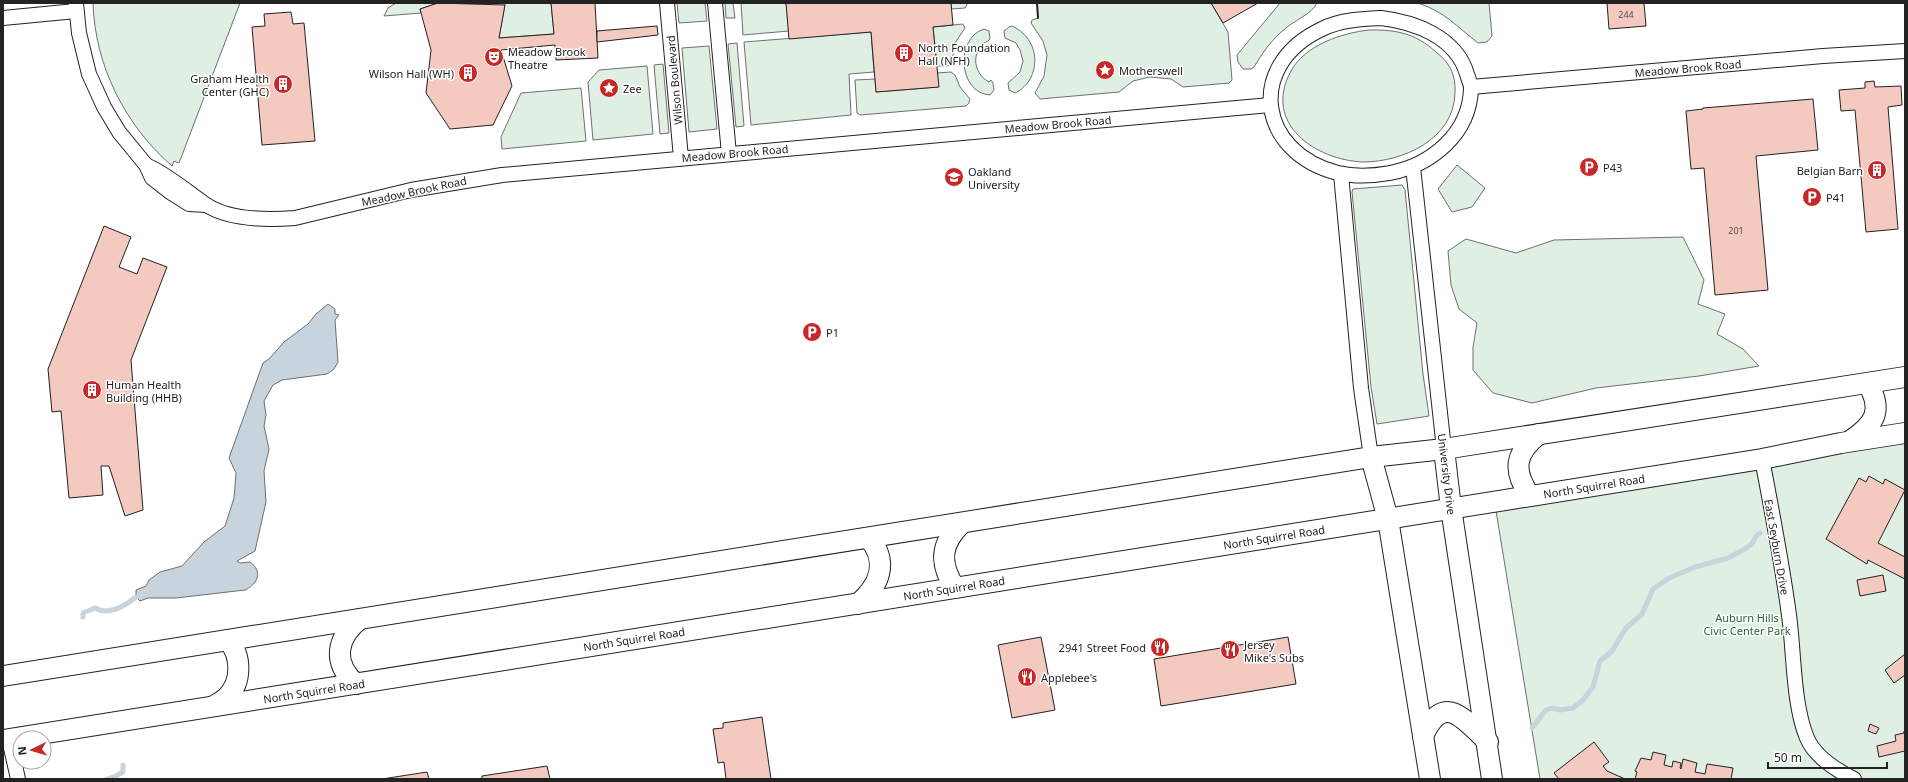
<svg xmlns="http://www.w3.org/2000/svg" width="1908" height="782" font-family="'Noto Sans',sans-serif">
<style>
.green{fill:#e0efe3;stroke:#6f6f6f}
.water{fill:#c7d3dd;stroke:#6f6f6f}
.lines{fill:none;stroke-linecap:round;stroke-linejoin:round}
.stream{stroke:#c7d3dd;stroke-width:5}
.building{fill:#f3c9c0;stroke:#222}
.street-casing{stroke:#222;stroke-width:16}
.secondary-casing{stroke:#222;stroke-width:22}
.street{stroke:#fff;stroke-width:14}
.secondary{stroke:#fff;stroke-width:20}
.wall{stroke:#222;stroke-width:2}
.labels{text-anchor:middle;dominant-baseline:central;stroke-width:3;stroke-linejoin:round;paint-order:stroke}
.number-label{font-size:9px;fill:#564c4a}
.poi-label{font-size:11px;fill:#222;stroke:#fff;text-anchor:start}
.street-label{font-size:11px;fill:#222;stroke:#fff}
.park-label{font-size:11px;fill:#2f5e38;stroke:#fff}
</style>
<rect width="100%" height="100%" fill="#fff"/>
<g class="green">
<path d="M93 3H240L179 163 174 161 172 166C125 125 95 66 93 3Z"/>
<polygon points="396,3 438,3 420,9 421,13 384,16 388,8"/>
<polygon points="498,3 551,3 554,34 499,38 505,4"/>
<polygon points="677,3 705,3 707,21 679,23"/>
<polygon points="725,3 733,3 735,18 726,18"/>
<polygon points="741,3 786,3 789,31 743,35"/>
<polygon points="951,3 968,3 965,8 951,9"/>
<polygon points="1037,3 1211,3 1228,32 1232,80 1229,83 1183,87 1171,79 1150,77 1133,81 1119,92 1040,99 1035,93 1044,76 1047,55 1043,41 1031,23 1032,20 1038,18"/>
<path d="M1280 3H1317C1312 14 1295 20 1286 28 1272 39 1263 52 1254 67L1251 69H1243L1238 62 1237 55Z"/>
<path d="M1418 3H1489L1492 36 1487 42 1478 43C1456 26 1445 12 1418 3Z"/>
<polygon points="963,24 965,28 955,43 952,62 948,66 937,66 933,27"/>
<path d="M1012 26C1034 36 1041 61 1029 81 1025 86 1020 91 1015 93L1009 90 1008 83 1020 72 1023 61 1020 50 1016 43 1005 38 1004 31 1009 27Z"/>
<path d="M984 29 989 31 990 39C987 43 984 41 981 46 971 58 976 75 989 82L991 80 993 83 994 90 990 95C958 93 955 38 984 29Z"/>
<path d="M1369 30C1380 30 1391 30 1402 33 1415 36 1426 43 1436 52 1450 63 1456 75 1455 93 1454 139 1403 162 1363 162 1316 160 1262 124 1291 71 1305 45 1342 33 1369 30Z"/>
<polygon points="871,32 874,72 849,74 851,115 751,125 744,42"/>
<polygon points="737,43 744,126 736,127 728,44"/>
<polygon points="709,46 717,129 689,132 682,48"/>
<polygon points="663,64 669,133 660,134 654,65"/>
<polygon points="647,66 653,134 593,140 588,82 599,70"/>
<polygon points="951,72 955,75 960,87 970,99 969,103 966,106 860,115 857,113 855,80 875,79 876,92 938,87 937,73"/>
<polygon points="581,88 586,141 502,149 501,137 521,93"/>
<polygon points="1457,165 1485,188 1472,207 1452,212 1438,189"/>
<polygon points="1402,185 1405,190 1423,374 1429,416 1377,424 1371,387 1352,192 1353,189"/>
<polygon points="1683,237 1704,280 1698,304 1725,314 1717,334 1743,349 1759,366 1699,376 1596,388 1532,403 1493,393 1473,370 1473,347 1477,323 1459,309 1451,285 1448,251 1466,239 1516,253 1554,240"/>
<polygon points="1905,438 1905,779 1540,779 1496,511"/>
</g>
<path class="water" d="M328 304 335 309V314L339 315 335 320 338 362 334 369 327 374 282 380 273 385 264 401 266 415 264 426 269 449 264 471 266 502 255 551 237 561 240 563 250 562C263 571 258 584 245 590L176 598H148L140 601 136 597V590L146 586 149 580 160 572 182 566 204 542 225 526 234 498 236 473 229 458 263 363 269 359 284 342 308 324 316 314Z"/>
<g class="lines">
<g class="stream">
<path d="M83 617V613L95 608C109 616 125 606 136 597"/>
<polyline points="1532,728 1546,710 1552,708 1560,710 1573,708 1583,700 1593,687 1600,661 1612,651 1626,628 1642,614 1653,589 1669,578 1695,567 1728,558 1743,550 1752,544 1756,536 1760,533"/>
<polyline points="107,779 116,776 123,772 123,765"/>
</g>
</g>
<g class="building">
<polygon points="438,3 505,5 499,38 554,34 551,3 595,3 598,58 556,60 555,45 501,50 512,86 493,125 450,129 426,93 431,50 420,9"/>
<polygon points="786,3 951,3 953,25 933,27 939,87 876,92 871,32 789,39"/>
<polygon points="1211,3 1258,3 1223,23"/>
<polygon points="1607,3 1644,3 1646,26 1609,29"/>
<polygon points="291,12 293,24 304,23 315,141 262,145 252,27 265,26 264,14"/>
<polygon points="657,26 658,35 597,42 597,31"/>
<polygon points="1874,81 1875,87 1901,86 1902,105 1888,107 1898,229 1866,232 1855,110 1841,111 1839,90 1865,88 1865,82"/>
<polygon points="1813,99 1818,150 1756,156 1768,290 1715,295 1704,168 1691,169 1686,111 1703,109 1703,108"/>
<polygon points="104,226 131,237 119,267 137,274 143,258 167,267 131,360 143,510 125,516 109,466 101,466 103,495 69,498 61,411 52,412 48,369"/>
<polygon points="1869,476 1883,484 1885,479 1905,490 1878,543 1905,557 1905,579 1868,560 1867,564 1826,539 1859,478 1866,482"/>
<polygon points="1883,575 1886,591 1860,596 1857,580"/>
<polygon points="1041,637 1055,710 1012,718 998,645"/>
<polygon points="1288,637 1296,684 1161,706 1154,659"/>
<polygon points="1905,654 1905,675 1894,683 1885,670"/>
<polygon points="762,717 771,779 726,779 724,762 718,763 713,729 723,728 723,723"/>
<polygon points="1870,724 1879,728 1876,734 1868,731"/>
<polygon points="1904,731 1905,731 1905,751 1879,757 1877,746 1896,741 1895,735 1904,733"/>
<polygon points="1594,742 1609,762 1603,766 1607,771 1625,779 1559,779 1554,773"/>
<polygon points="1653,752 1666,755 1664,765 1672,767 1673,761 1681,763 1680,768 1681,769 1683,759 1697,763 1695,772 1705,774 1707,764 1733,768 1731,779 1635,779 1637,772 1635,771 1641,758 1651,760"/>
<polygon points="547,766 550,779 482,779 482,776"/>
<polygon points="427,772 429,779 382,779"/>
</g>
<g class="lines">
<g class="street-casing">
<g id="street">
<polyline points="76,3 79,33 89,74 104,107 119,132 146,165 152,178 170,192 189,204 206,205"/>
<polyline points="667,3 681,158"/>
<polyline points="715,3 729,154"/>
<polyline points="3,18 76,11"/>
<path d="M1381 18C1415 22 1456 37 1467 74 1468 78 1471 84 1471 88 1470 134 1431 165 1390 173 1373 176 1355 177 1338 173 1258 153 1245 65 1322 29 1340 20 1361 19 1381 18Z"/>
<polyline points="1471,87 1823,56 1905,51"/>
<path d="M146 165C167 174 186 191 205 204 228 220 268 220 295 218L411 190 502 175 1270 105"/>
<polyline points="1413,167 1444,449"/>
<polyline points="1341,174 1361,388 1371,457"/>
<path d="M1762 459C1772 511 1782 563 1789 615 1794 651 1793 705 1807 738 1815 757 1836 770 1854 779"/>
<polyline points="9,739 18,779"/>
</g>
</g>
<g class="secondary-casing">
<g id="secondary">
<path d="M1850 441C1874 425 1884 411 1868 384"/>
<polyline points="1444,449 1451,508 1492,779"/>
<polyline points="1371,457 1388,519 1430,779"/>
<path d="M1530 496C1512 470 1515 453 1539 434"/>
<path d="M955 588C939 563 940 544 962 523"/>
<path d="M858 604C880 585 889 562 869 538"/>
<polyline points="3,676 1371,457 1444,449 1905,377"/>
<path d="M356 684C332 663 336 638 360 619"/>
<path d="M214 706C218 703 223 701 227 697 242 682 242 656 228 640"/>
<path d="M1423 736C1444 691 1464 719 1488 742"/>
<polyline points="3,740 1762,459 1841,443 1905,433"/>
</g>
</g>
<use href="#street" class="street"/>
<use href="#secondary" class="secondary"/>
<polyline class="wall" points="1037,3 1038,18"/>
</g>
<defs>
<g id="building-disc" transform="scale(1)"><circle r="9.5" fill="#c62828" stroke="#fff"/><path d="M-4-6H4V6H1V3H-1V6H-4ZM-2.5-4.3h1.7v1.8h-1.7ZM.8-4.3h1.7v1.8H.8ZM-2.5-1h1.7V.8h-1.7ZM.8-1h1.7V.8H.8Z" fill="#fff"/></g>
<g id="theatre-disc" transform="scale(1)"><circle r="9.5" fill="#c62828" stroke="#fff"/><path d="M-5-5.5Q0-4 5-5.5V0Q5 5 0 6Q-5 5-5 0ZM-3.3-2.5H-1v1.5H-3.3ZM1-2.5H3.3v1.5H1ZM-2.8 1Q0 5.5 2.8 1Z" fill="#fff"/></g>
<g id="sight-disc" transform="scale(1)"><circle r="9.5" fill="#c62828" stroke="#fff"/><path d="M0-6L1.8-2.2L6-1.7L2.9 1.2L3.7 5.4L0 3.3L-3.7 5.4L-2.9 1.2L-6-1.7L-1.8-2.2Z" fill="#fff"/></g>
<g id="parking-disc" transform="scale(1)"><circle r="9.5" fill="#c62828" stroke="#fff"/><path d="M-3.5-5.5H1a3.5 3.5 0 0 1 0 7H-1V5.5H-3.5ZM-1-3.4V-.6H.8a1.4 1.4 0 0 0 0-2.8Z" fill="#fff"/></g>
<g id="university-disc" transform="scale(1)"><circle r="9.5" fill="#c62828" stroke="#fff"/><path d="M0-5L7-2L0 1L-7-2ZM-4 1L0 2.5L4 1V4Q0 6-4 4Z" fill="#fff"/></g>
<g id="restaurant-disc" transform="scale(1)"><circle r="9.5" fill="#c62828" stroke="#fff"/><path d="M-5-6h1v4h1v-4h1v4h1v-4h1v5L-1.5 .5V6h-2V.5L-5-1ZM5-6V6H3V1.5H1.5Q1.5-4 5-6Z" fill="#fff"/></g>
</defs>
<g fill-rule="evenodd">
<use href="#building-disc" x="904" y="53"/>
<use href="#theatre-disc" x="494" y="57"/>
<use href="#sight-disc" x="1105" y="70"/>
<use href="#building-disc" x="468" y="73"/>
<use href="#building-disc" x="283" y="84"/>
<use href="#sight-disc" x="609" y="88"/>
<use href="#parking-disc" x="1589" y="167"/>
<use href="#building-disc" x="1877" y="170"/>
<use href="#university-disc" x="954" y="177"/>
<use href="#parking-disc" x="1812" y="197"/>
<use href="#parking-disc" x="812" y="332"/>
<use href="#building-disc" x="92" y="390"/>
<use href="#restaurant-disc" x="1160" y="647"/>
<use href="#restaurant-disc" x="1230" y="650"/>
<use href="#restaurant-disc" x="1027" y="677"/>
</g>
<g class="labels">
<g class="number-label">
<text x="1626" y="14">244</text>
<text x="1736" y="230">201</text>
</g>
<g class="poi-label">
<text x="918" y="47">North Foundation<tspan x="918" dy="13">Hall (NFH)</tspan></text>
<text x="508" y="51">Meadow Brook<tspan x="508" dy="13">Theatre</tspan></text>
<text x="1119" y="70">Motherswell</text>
<text x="454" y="73" text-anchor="end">Wilson Hall (WH)</text>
<text x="269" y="78" text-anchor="end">Graham Health<tspan x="269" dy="13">Center (GHC)</tspan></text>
<text x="623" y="88">Zee</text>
<text x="1603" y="167">P43</text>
<text x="1863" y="170" text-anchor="end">Belgian Barn</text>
<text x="968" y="171">Oakland<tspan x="968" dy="13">University</tspan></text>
<text x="1826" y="197">P41</text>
<text x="826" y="332">P1</text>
<text x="106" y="384">Human Health<tspan x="106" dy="13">Building (HHB)</tspan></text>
<text x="1244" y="644">Jersey<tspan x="1244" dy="13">Mike's Subs</tspan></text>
<text x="1146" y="647" text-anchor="end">2941 Street Food</text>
<text x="1041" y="677">Applebee's</text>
</g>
<g class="street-label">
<text transform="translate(1688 68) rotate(-5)">Meadow Brook Road</text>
<text transform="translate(674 80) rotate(-95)">Wilson Boulevard</text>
<text transform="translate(1058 124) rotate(-5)">Meadow Brook Road</text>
<text transform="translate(735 153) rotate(-5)">Meadow Brook Road</text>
<text transform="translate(414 191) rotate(-12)">Meadow Brook Road</text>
<text transform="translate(1447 474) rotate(83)">University Drive</text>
<text transform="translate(1594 486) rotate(-9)">North Squirrel Road</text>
<text transform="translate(1274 537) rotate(-9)">North Squirrel Road</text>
<text transform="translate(1777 547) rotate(80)">East Seyburn Drive</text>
<text transform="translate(954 588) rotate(-9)">North Squirrel Road</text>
<text transform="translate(634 639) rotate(-9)">North Squirrel Road</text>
<text transform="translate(314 691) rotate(-9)">North Squirrel Road</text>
</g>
<g class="park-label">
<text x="1747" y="617">Auburn Hills<tspan x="1747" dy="13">Civic Center Park</tspan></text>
</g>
</g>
<rect width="1908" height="782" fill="none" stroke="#222222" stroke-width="8"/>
<g transform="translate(32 750) rotate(265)"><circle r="19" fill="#ffffff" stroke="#a7a7a7"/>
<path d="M0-3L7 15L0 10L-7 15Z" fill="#c62828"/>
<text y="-6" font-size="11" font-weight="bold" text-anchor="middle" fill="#222222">N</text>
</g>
<path d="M1768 762v6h119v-6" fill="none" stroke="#222222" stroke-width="2"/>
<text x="1774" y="762" font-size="12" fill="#222222" stroke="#ffffff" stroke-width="3" paint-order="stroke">50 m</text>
</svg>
